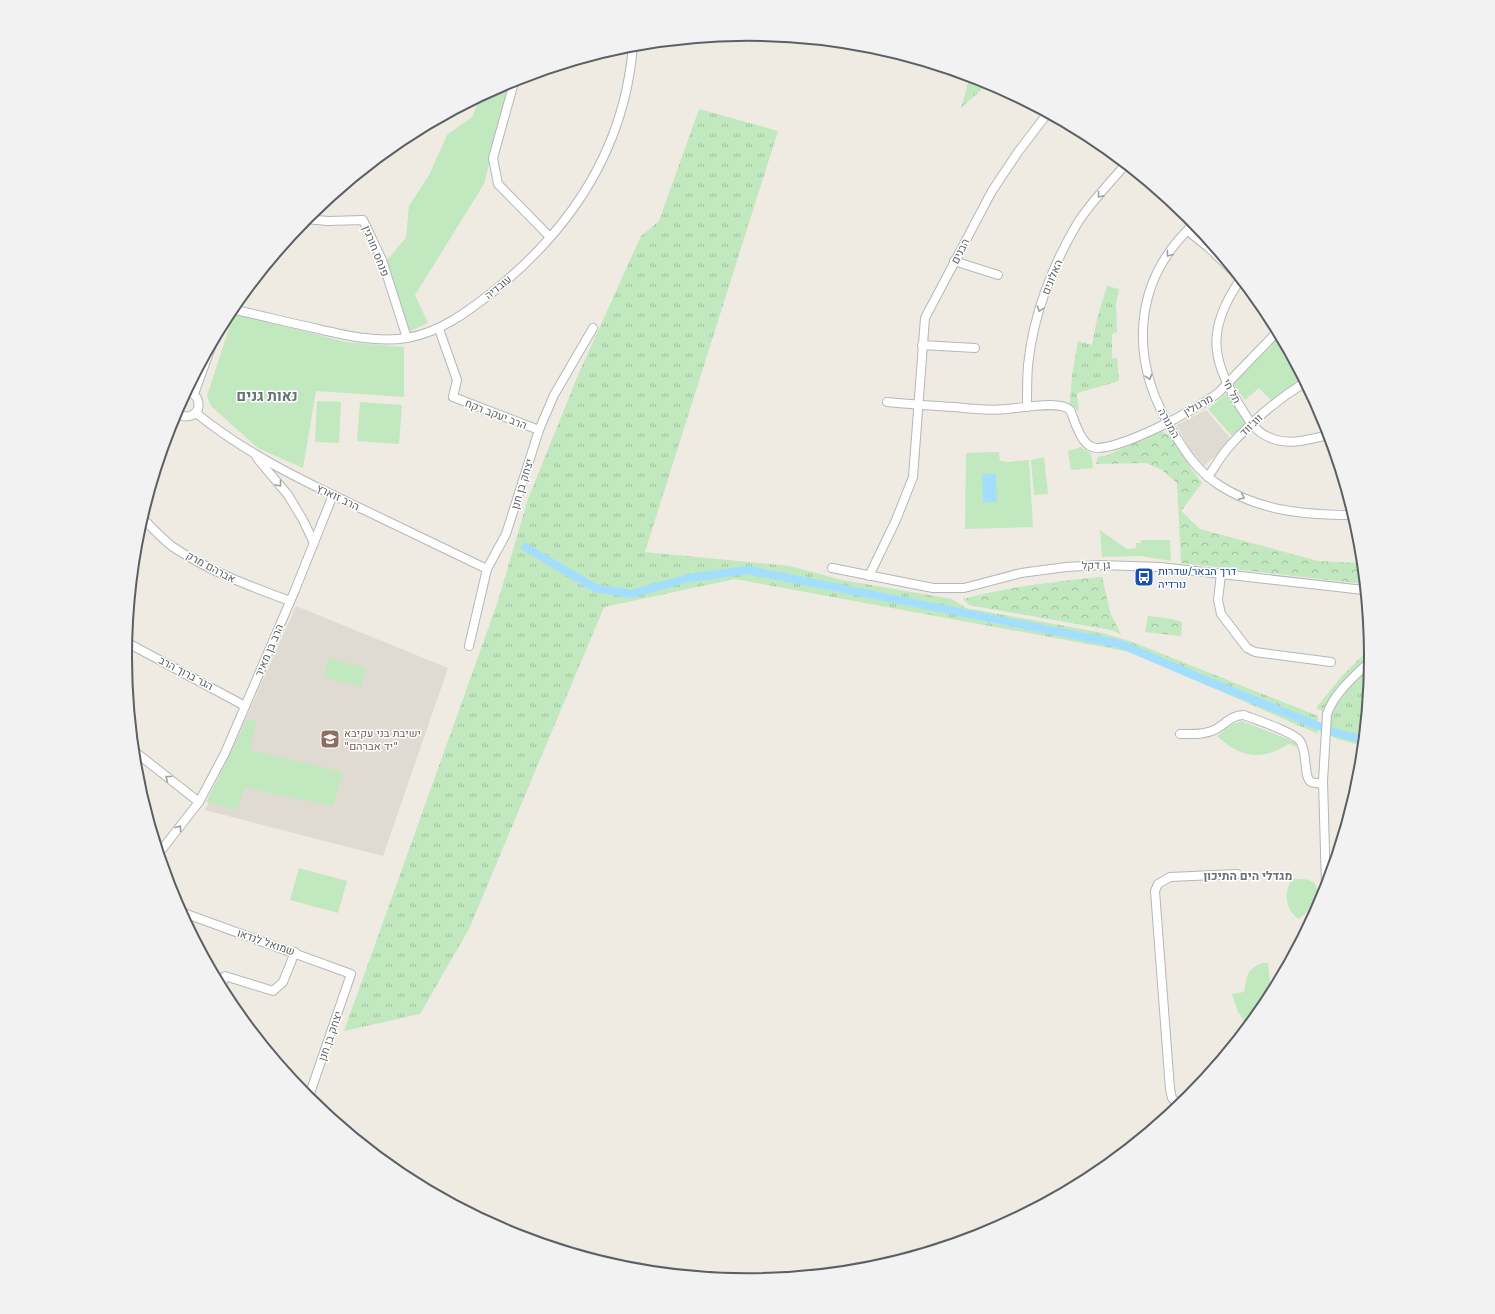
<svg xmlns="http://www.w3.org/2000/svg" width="1495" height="1314" font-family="Inter,Heebo,sans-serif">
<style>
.education{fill:#dfdad2}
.grass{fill:url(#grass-tufts)}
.forest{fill:url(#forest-crowns)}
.park{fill:#c1e8be}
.water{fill:#a3deff}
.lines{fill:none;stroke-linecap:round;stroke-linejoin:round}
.canal{stroke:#a3deff;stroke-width:8}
.minor-casing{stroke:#b4b7bb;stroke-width:10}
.minor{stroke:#fff;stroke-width:8}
.oneway{stroke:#9da0a3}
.labels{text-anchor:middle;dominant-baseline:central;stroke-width:3;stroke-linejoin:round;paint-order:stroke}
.street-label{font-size:11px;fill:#5b6065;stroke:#fff}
.transit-label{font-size:11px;fill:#164399;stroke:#fff;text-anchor:start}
.education-label{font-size:11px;fill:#785e54;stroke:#fff;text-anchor:start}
.neighbourhood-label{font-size:12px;font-weight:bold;fill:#6c7277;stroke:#fff}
.district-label{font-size:15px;font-weight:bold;fill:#6c7277;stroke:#fff}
.rim{fill:none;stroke:#5b6065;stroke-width:2}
</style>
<defs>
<pattern id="grass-tufts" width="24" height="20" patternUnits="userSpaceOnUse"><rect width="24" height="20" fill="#c1e8be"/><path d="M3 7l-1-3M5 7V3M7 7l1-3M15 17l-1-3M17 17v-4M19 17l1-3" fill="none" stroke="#a0bf9e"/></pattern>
<pattern id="forest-crowns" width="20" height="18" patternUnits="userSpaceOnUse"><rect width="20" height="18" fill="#c1e8be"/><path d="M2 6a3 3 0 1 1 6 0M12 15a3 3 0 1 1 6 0" fill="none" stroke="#a0bf9e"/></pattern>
</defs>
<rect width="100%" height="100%" fill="#efebe3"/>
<g class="education">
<polygon points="1206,410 1230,438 1220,452 1204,466 1188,446 1177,425"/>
<polygon points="296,606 448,668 383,856 205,810"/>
</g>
<g class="grass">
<polygon points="970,77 989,83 961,108"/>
<polygon points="699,109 778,131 645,552 790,566 842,580 952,599 966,608 1103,633 1130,641 1318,716 1318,734 1131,652 735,579 604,607 469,929 420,1014 344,1031 497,604 528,499 578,375 641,236 659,221"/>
<polygon points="1107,286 1119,289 1116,304 1117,332 1112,334 1112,358 1117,358 1119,381 1077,393 1079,412 1070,403 1072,376 1078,341 1092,345 1097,319"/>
<path d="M1369 669 1362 746 1335 738 1331 735C1330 728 1329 720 1332 713 1337 698 1358 680 1369 669Z"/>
</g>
<g class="forest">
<polygon points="1162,431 1171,437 1191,468 1202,483 1181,511 1200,529 1318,561 1361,563 1363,584 1181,563 1177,483 1162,470 1146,463 1096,464 1098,457 1108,455 1143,438"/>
<path d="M1102 577 1111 615 1121 634 1111 630 969 605 963 599C1009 587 1055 581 1102 577Z"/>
<polygon points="1148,616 1172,619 1182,622 1181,636 1145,632"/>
<polygon points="1370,648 1370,655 1337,689 1324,712 1316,708 1341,677"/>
</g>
<g class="park">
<polygon points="510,81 484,184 415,295 428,323 408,332 387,260 406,238 409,206 429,175 447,135 472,117 481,96"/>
<polygon points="234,313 346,342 404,347 404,397 316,391 303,468 258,448 211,406 207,396"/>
<polygon points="1279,336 1302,378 1271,400 1259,388 1245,400 1233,384"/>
<polygon points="1226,394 1229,395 1245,422 1244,425 1232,436 1208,409"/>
<polygon points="317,401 341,402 339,443 315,442"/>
<polygon points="360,402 402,405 399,444 357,441"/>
<polygon points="1081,447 1091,454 1093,468 1071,470 1068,451"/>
<polygon points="999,452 1000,461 1008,462 1029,460 1033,527 965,529 966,453"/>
<polygon points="1044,457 1048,494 1034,495 1031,460"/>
<polygon points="1100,530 1127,549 1136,548 1136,543 1141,543 1141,540 1170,540 1171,561 1140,556 1102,557"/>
<polygon points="329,658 366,668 361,687 324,677"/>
<polygon points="247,720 257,720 250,750 343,772 333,806 244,787 237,810 206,802"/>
<path d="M1242 721 1295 742 1297 747 1289 744C1261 761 1241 758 1217 736L1232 724Z"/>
<polygon points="299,868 347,881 338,913 290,900"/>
<path d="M1293 879C1314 879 1317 880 1319 901L1299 919C1285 911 1283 890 1293 879Z"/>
<path d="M1263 963H1268L1270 981H1277L1265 1003 1247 1025 1238 1012 1232 994 1244 992C1248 974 1245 970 1263 963Z"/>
</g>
<polygon class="water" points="982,474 996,474 997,502 983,502"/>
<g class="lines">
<polyline class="canal" points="525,547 595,588 631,594 689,578 748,570 1120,644 1200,678 1333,732 1362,739"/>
<g class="minor-casing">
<g id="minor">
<polyline points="515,79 493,158 498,184 550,237"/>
<polyline points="305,219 328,221 363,220 382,260 407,338"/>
<path d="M1194 224C1130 283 1129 364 1175 435 1187 455 1199 472 1219 485 1259 511 1305 515 1352 515"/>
<polyline points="1188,231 1208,247 1236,274"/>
<polyline points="954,261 998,275"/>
<path d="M1240 280C1208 327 1209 358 1240 406 1248 419 1256 433 1271 438 1289 446 1310 439 1328 435"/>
<path d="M231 309C259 315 286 322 314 328 344 335 376 343 407 338 441 332 467 312 494 291 572 228 625 147 633 45"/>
<polyline points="439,329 457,380 453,397 539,430"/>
<polyline points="922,345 975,348"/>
<polyline points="194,394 214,339"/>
<path d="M887 402C909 404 932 406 955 407 972 409 989 411 1007 409 1022 408 1060 400 1070 410 1075 421 1080 442 1092 447 1112 455 1202 407 1219 392L1277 332"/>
<path d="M1027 407C1027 393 1027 379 1028 365 1033 316 1052 266 1077 224 1090 203 1109 184 1125 165"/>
<path d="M176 411C183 419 193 418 198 409 200 400 196 393 186 392"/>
<path d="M196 413C245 453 301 480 358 507 401 528 444 548 487 569"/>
<polyline points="169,427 179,414"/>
<polyline points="257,458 288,495 303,520 314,543"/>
<path d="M1208 477C1214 468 1220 458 1227 449 1249 424 1275 401 1304 383"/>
<path d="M142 518C152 527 162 539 173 547 209 571 249 586 290 601"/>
<polyline points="832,568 933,588 964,588 1021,573 1066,567 1101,565 1160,567 1364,590"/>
<polyline points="1221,574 1218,600 1221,614 1247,648 1255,652 1331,662"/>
<polyline points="869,576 896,520 913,477 925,318 992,191 1018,152 1047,114"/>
<polyline points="126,642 245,706"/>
<polyline points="469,646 487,569 506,534 539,430 554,395 593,328"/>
<path d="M1180 734C1191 734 1204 735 1214 730 1225 725 1230 715 1244 715 1256 720 1294 732 1300 741 1308 752 1303 777 1311 782 1314 783 1319 783 1323 784"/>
<polyline points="134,751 199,802"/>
<polyline points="159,853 199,802 225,753 295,590 333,495"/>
<path d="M1326 886 1323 781 1327 714C1334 693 1354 677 1370 661"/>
<polyline points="181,912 351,974 308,1099"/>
<polyline points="221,987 225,976 273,991 283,982 295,952"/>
<polyline points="1179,1105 1172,1098 1170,1089 1155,891 1158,884 1170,877 1237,874"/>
</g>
</g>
<use href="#minor" class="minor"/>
</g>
<defs><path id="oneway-chevron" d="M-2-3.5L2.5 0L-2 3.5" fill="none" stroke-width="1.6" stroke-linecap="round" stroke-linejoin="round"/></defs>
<g class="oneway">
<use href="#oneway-chevron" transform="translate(1100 195) rotate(130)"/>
<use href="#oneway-chevron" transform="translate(1169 254) rotate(126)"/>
<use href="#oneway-chevron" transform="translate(1040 309) rotate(108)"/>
<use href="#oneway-chevron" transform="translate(1149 377) rotate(74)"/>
<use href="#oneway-chevron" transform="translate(279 484) rotate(50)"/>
<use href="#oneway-chevron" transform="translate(1242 497) rotate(25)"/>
<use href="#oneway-chevron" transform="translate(168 778) rotate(-142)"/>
<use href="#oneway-chevron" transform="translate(179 828) rotate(-52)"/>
</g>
<defs>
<g id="bus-square" transform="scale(1)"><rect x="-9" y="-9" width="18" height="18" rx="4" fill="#1a4fb4" stroke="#fff"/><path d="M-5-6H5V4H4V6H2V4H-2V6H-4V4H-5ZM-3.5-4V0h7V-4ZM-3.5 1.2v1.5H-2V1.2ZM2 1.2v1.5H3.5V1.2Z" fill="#fff"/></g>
<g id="school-square" transform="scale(1)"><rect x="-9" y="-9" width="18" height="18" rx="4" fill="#8d6e63" stroke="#fff"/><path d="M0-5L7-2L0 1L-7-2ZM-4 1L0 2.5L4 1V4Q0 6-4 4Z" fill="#fff"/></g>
</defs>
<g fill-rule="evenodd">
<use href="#bus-square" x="1144" y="577"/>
<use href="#school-square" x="330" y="739"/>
</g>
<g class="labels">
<g class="street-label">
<text transform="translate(376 251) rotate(68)">פנחס חורגין</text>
<text transform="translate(960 251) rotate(-63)">הבנים</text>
<text transform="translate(1052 277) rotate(-67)">האלונים</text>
<text transform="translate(498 287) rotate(-39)">עובדיה</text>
<text transform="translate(1232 391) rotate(62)">תל חי</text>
<text transform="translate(1198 405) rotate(-30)">מרגולין</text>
<text transform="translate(496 414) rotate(21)">הרב יעקב רקח</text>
<text transform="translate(1169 423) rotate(61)">המנורה</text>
<text transform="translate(1251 425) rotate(-44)">ווג'ווד</text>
<text transform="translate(522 484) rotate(-73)">יצחק בן חנן</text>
<text transform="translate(338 497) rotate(26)">הרב זוארץ</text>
<text transform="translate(1096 565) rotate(-1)">גן דקל</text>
<text transform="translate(211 567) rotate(28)">אברהם מרק</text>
<text transform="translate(269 650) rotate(-67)">הרב בן מאיר</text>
<text transform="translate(186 673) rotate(28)">הגר ברוך הרב</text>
<text transform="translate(266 942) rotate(19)">שמואל לנדאו</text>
<text transform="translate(330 1036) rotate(-71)">יצחק בן חנן</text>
</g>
<g class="transit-label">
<text x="1158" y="571">דרך הבאר/שדרות<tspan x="1158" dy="13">נורדיה</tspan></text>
</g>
<g class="education-label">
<text x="344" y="733">ישיבת בני עקיבא<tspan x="344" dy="13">"יד אברהם"</tspan></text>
</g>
<g class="neighbourhood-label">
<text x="1248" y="875">מגדלי הים התיכון</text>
</g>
<g class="district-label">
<text x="267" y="395">נאות גנים</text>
</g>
</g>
<path d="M0 0H1495V1314H0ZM132 657a616 616 0 1 1 1232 0a616 616 0 1 1-1232 0Z" fill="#f2f2f3" fill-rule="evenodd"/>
<path class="rim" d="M132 657a616 616 0 1 1 1232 0a616 616 0 1 1-1232 0Z"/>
</svg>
